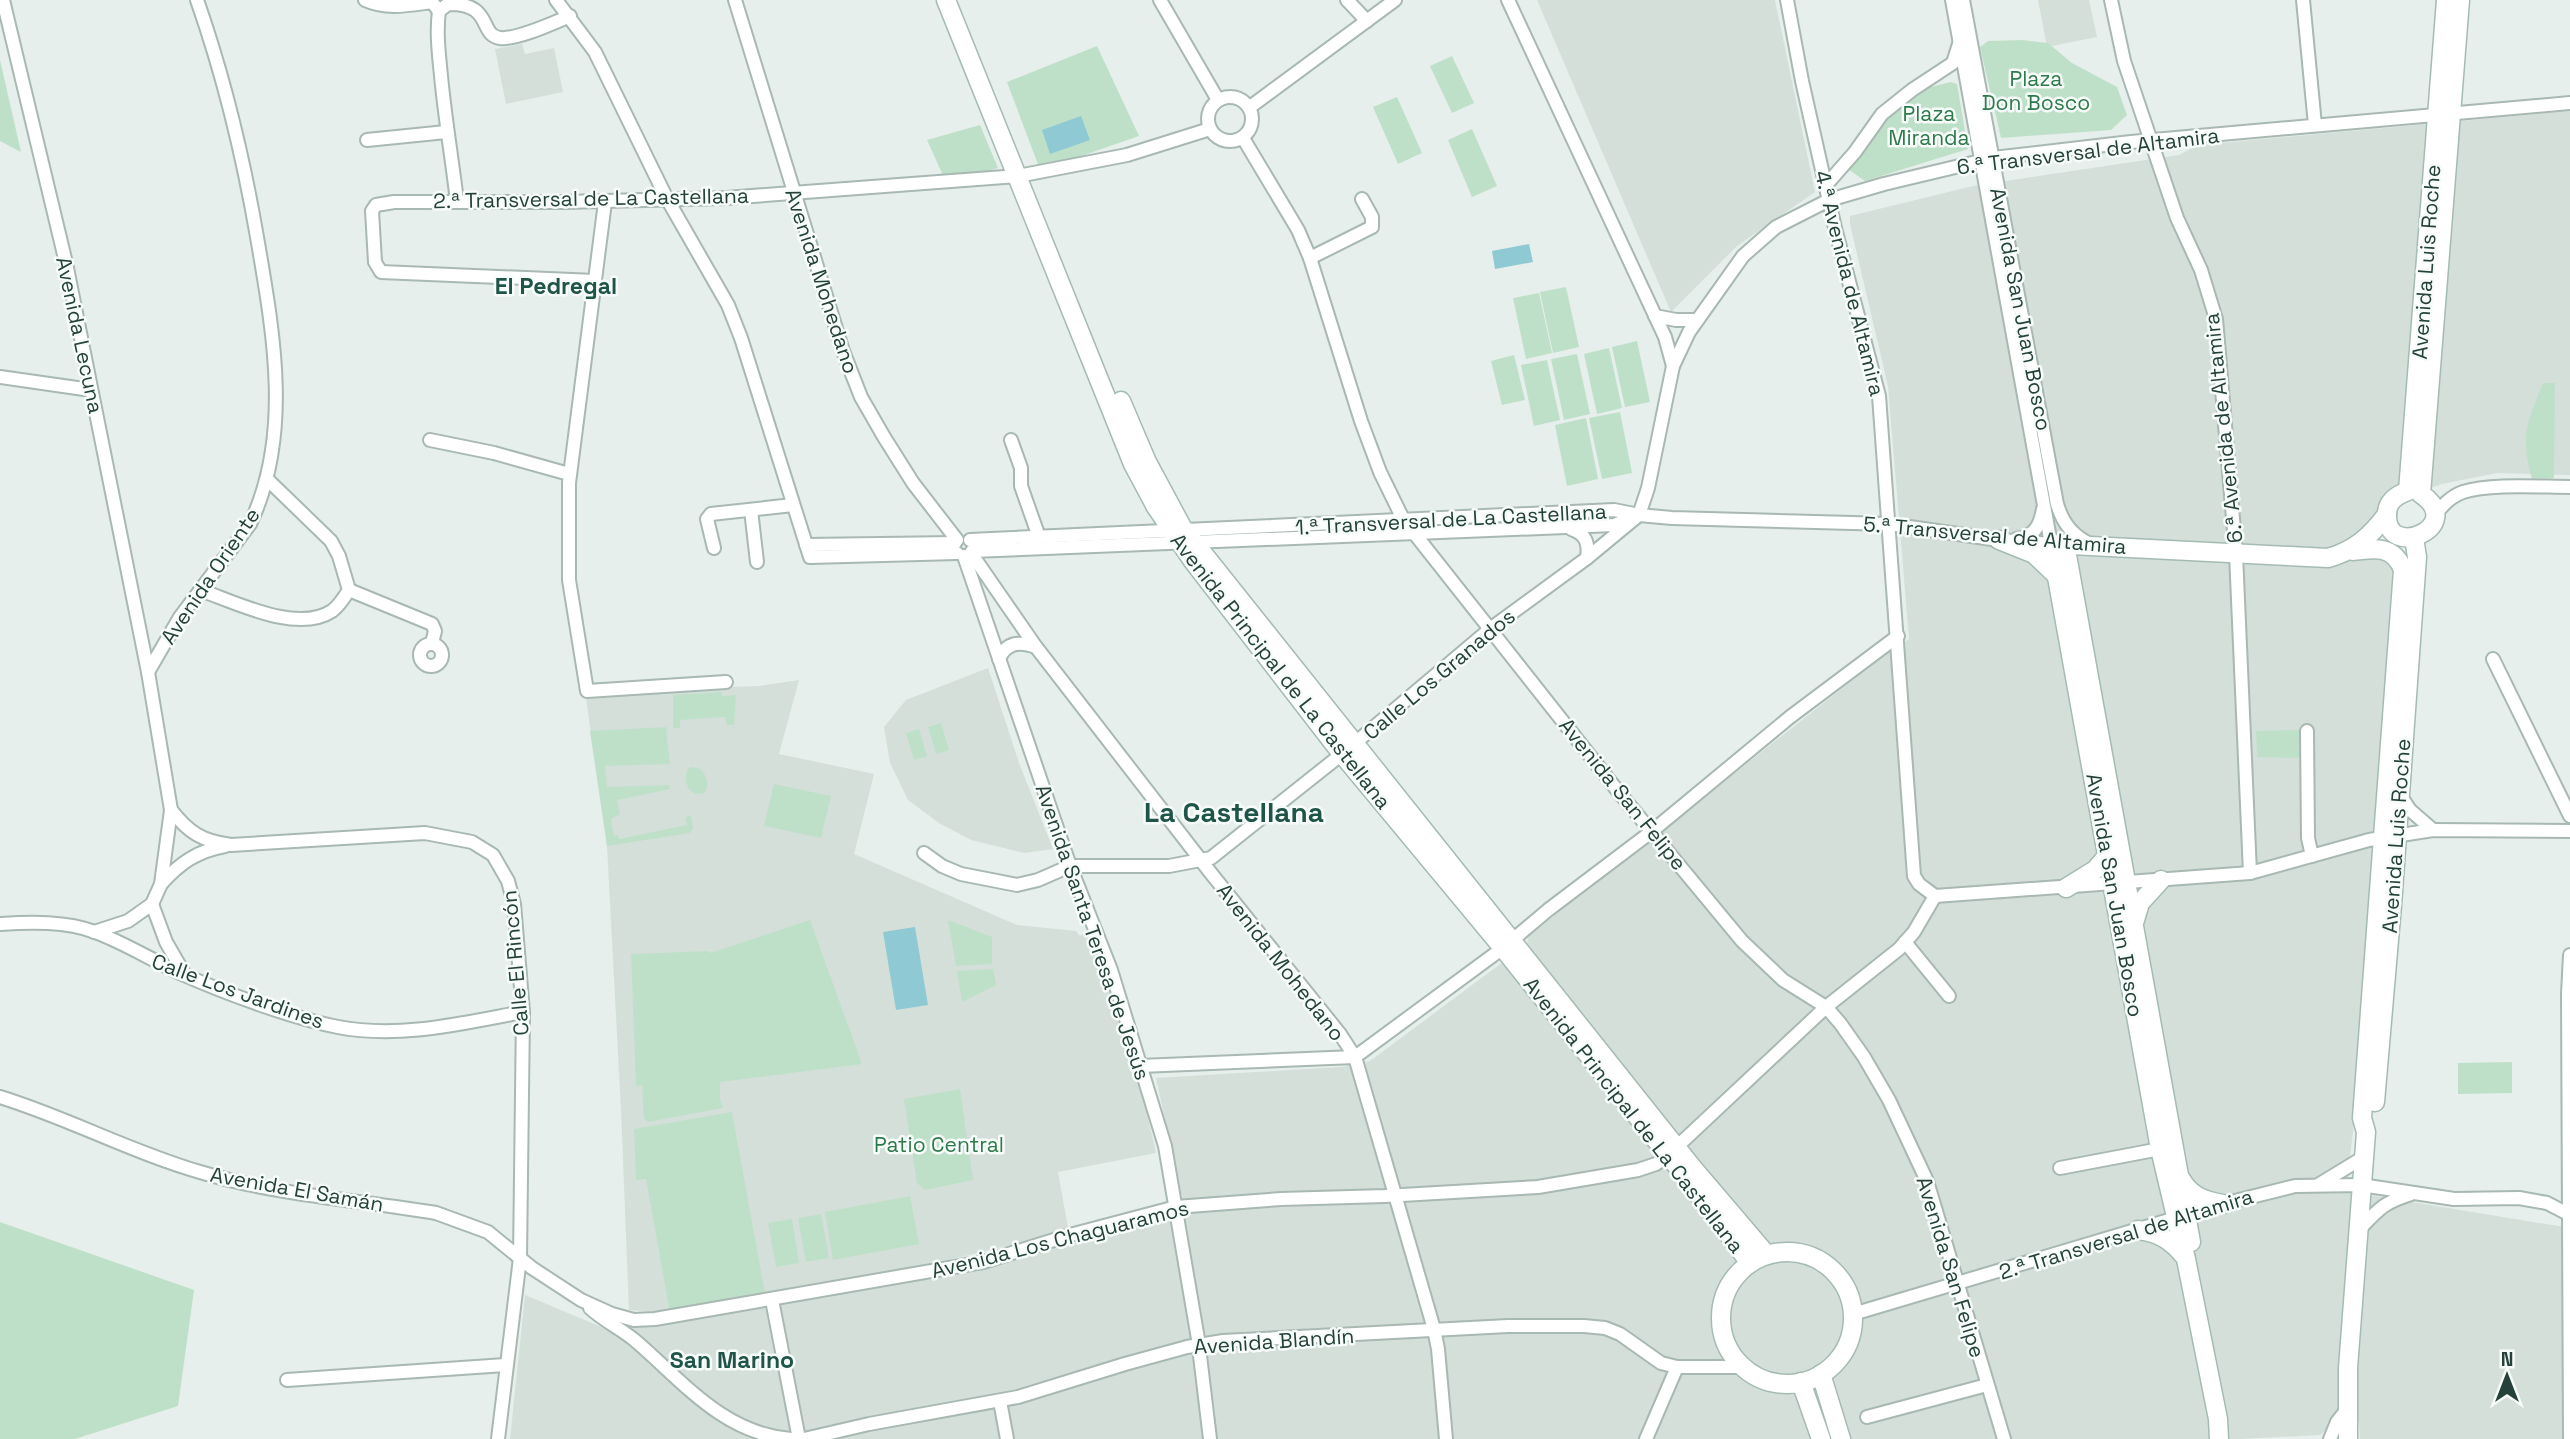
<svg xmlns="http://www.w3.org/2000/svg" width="2570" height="1439" font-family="'Space Grotesk',sans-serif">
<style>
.built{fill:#d4dfda}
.green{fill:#bfe0c8}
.water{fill:#8ec9d4}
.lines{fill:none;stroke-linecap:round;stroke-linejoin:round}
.street-casing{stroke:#a8b8b2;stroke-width:16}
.secondary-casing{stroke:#a4bbb3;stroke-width:21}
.street{stroke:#fff;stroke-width:12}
.secondary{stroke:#fff;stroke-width:18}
.labels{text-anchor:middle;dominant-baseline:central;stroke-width:5;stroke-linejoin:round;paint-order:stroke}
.park-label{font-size:21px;fill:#2d7a4b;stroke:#f7fbf9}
.street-label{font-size:21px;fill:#24423a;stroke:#f7fbf9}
.neighbourhood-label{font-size:23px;font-weight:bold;fill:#1f5548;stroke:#f7fbf9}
.district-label{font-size:28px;font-weight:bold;fill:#1f5548;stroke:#f7fbf9}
</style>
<rect width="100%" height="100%" fill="#e6efeb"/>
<g class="built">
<polygon points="1537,0 1775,0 1815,192 1737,246 1671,312"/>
<polygon points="2038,0 2089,0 2097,37 2047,47"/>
<polygon points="522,44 525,54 554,48 563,92 506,104 495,49"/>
<polygon points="2570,111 2570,475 2497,473 2442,484 2380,505 2372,521 2376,545 2395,560 2353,1131 2347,1185 2351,1192 2570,1228 2570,1439 2360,1439 2359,1422 2334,1423 2320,1435 2238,1439 510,1439 525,1295 611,1331 982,1269 1185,1211 1156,1078 1341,1067 1370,1061 1527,944 1528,938 1533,932 1882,657 1909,639 1888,386 1850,224 1850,216 1973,186 2179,155 2198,145"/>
<polygon points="988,668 1019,763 1053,849 1024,853 971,840 939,823 908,800 890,763 884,727 906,700"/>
<polygon points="799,680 779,754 874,774 854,854 1017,925 1076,931 1080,936 1090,927 1143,1096 1156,1153 1058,1172 1068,1228 1055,1231 1055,1234 961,1257 670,1313 629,1310 621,1110 607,846 586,698 591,695 665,689 759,686"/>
</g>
<g class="green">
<polygon points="2022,40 2048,43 2072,63 2117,87 2127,115 2111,130 2001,138 1980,47 1988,41"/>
<polygon points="1097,46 1139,136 1070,160 1039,167 1007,82"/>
<polygon points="1452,56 1474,103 1452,113 1430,66"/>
<polygon points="0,60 21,152 0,141"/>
<polygon points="1951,82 1957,84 1968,149 1865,181 1848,169 1886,115 1918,90"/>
<polygon points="1397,97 1422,153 1398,164 1373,107"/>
<polygon points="980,125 998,168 946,182 927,140"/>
<polygon points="1472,129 1497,186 1472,197 1448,140"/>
<polygon points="1566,287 1579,347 1553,353 1540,292"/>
<polygon points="1539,293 1552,353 1526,359 1513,298"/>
<polygon points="1637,341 1650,402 1625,407 1612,347"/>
<polygon points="1609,348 1622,408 1597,414 1584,354"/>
<polygon points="1577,354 1590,414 1564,420 1551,359"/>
<polygon points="1514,355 1525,400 1502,405 1491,361"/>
<polygon points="1547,360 1560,420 1534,426 1521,365"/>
<path d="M2543 383H2555L2554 478 2532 479C2520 435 2527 423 2543 383Z"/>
<polygon points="1620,412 1632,473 1602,479 1589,418"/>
<polygon points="1586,418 1598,479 1567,486 1555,425"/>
<polygon points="721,692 722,696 736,695 734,725 727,725 725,717 680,720 680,728 673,728 673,695"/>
<polygon points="941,723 949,750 936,754 928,727"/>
<polygon points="666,727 670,764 605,766 607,787 669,785 670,789 617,800 620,814 611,819 614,836 618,835 619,839 687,825 685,817 691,816 693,828 690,833 607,846 590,731"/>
<polygon points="919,729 927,756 914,760 906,733"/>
<polygon points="2300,730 2300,758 2257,757 2256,731"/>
<path d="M691 767 699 768C707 774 709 784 705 793L695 794C686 789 684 779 687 770Z"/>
<polygon points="774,784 831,796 821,838 764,826"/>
<polygon points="810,920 862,1064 720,1082 720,1099 723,1108 648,1122 644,1118 642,1085 636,1086 631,954 709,951 710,953"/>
<polygon points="948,920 992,937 992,964 956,966"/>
<polygon points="993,969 996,985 962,1002 957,971"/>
<polygon points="2512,1062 2512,1093 2458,1094 2458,1063"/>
<polygon points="960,1089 973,1180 925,1190 917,1183 904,1099"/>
<polygon points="732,1112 765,1294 670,1313 646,1179 636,1180 634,1129"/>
<polygon points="910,1196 919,1244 833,1260 825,1212"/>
<polygon points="821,1214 829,1258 806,1262 798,1218"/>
<polygon points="792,1219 799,1263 776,1267 768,1223"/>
<polygon points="0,1222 194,1290 178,1406 75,1439 0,1439"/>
</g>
<g class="water">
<polygon points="1081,116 1090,140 1050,154 1042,130"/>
<polygon points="1529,244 1533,262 1495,269 1492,251"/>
<polygon points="915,927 928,1005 896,1010 883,932"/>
</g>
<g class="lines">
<g class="street-casing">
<g id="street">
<polyline points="3,0 66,263 148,672 171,810 161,884 152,904 128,921 94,932"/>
<path d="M365 0C387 10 409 5 432 2L439 11"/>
<polyline points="556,0 595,52 666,197 728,305 741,338 810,557 957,553"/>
<polyline points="735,0 843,351 861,397 884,437 913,483 957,540"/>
<polyline points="1160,0 1218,100"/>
<polyline points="1347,0 1367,21"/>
<polyline points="1508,0 1665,337 1673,366"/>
<polyline points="1787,0 1802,81 1835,228 1879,396 1914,876 1919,884 1935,896"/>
<path d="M1963 0 2057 504C2063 524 2073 536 2092 545"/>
<polyline points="2111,0 2124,61 2177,218 2201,270 2216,319 2236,554 2250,873"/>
<polyline points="2303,0 2315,125"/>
<circle cx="1230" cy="119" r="22"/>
<polyline points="1250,107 1395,0"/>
<polyline points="1243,138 1298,230 1310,258 1361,421 1380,472 1403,519 1617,790 1742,941 1783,980 1826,1007 1840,1023 1864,1057 1889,1100 1927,1181 2004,1439"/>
<polyline points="367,140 446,132"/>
<polyline points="1826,185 1855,152 1882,114 1912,90 1953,63 1959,44"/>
<path d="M457 201C452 159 445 118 441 76 439 55 436 33 439 11L448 4C494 3 478 35 500 38 517 40 553 23 570 16"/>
<polyline points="605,202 569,483 569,580 587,691 726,682"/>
<polyline points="1310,258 1372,227 1372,217 1362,199"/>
<polyline points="595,281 381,272 375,262 372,211 376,205 394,202 564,202 726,198 1018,176 1127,155 1210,129"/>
<polyline points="1655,316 1676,320 1697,320"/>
<polyline points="0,377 91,390"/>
<polyline points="430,440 494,453 569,474"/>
<polyline points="1011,440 1021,468 1021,486 1039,537"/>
<polyline points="751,510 757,562"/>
<polyline points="1639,515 1648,488 1673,366 1689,332 1743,256 1776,227 1829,200 1884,184 1993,158 2131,142 2570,103"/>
<path d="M2434 517C2441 506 2452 496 2463 492 2490 483 2541 487 2570 487"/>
<path d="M1571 529C1586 534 1589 543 1587 558"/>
<path d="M2016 539C2034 537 2040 526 2043 509"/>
<polyline points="970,540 1614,510 1639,515 1672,518 1889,524 1999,540 2051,544 1952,0"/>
<polyline points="806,545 955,543"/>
<polyline points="714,548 707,519 711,514 793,505"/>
<polyline points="972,551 1614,525 1629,519"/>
<polyline points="971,553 1036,647 1210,872 1340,1034 1355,1057 1434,1329 1438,1349 1446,1439"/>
<polyline points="964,556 1070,866 1111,970 1165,1146 1198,1339 1210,1439"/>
<path d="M200 590C235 602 297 634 332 611 339 606 344 598 349 590L339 556 331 541 267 479"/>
<polyline points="349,590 432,624 435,631 432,643"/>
<circle cx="431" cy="655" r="11"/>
<path d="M999 659C1006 642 1020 641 1036 647"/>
<polyline points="2493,659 2570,816"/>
<path d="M148 672 180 617 250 524C293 434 273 331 257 237 243 156 224 77 197 0"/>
<polyline points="2307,731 2308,838 2312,856"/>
<polyline points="2400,795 2410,810 2433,830"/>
<path d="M171 810C189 833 202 841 231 845L425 833 472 842 493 855 508 881 514 904 523 1012 520 1258 498 1439"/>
<polyline points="924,853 942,866 961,874 1017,885 1038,880 1070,866 1169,866 1211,858 1342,754 1490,629 1587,558 1639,515"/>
<path d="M161 884C180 863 197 851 225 846"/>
<polyline points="1935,896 2250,873 2369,840 2433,830 2570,831"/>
<polyline points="152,904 166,942 185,975"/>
<path d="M0 924C31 922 66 921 95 932 125 943 153 961 182 974 225 993 292 1018 338 1027 399 1039 463 1023 523 1012"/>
<polyline points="1905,942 1949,996"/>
<polyline points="1140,1066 1355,1057 1503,948 1548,910 1651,832 1790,717 1898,636"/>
<path d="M0 1097C68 1118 131 1152 200 1172 276 1195 358 1200 436 1213L488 1232 532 1268 581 1300 612 1314 634 1320 655 1319 983 1262 1070 1235 1176 1207 1281 1199 1385 1196 1538 1187 1638 1170 1656 1164 1667 1156 1826 1007 1899 949 1914 932 1935 896"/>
<polyline points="2060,1168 2160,1149"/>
<polyline points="2318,1185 2364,1157"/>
<path d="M2358 1231C2378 1210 2382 1203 2411 1194"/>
<polyline points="772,1300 799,1439"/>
<path d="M590 1308C605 1322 624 1330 638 1343 685 1384 725 1434 791 1439"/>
<polyline points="1853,1314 2223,1204 2295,1186 2361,1185 2454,1199 2519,1198 2547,1203 2570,1215"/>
<polyline points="287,1380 505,1365"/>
<polyline points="1000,1401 1007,1439"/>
<polyline points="1867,1417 1987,1385"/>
<polyline points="804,1439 869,1424 1018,1397 1125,1364 1187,1347 1223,1341 1508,1326 1584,1326 1605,1328 1620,1334 1661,1363 1677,1367 1743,1367"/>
<polyline points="1646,1439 1677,1367"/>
<polyline points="2330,1439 2337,1422 2348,1408"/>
<polyline points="2570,1439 2568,994 2570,955"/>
</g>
</g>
<g class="secondary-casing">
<g id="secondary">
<polyline points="946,0 1133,464 1156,507 1193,561 1342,754 1503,948 1684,1175 1750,1263"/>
<path d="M2446 0 2408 491C2397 495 2387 501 2387 514 2385 562 2468 526 2421 494L2460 0"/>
<polyline points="1121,401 1147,462 1182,527 1692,1167 1767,1255"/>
<polyline points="1999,540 2034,554 2057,576"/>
<polyline points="2065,544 2191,1242"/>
<polyline points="2066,888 2095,870 2107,856"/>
<polyline points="2135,920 2140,903 2161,880"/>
<polyline points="2375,1102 2392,905 2417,557 2414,538"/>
<path d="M2181 1179C2190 1196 2205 1201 2223 1204"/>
<path d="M2138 1230C2159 1232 2172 1241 2185 1257"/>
<circle cx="1787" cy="1318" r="66"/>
<polyline points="1821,1374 1841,1439"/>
<polyline points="1801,1382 1821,1439"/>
<path d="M2219 1439 2218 1419 2186 1259 2160 1149 2051 544 2328 558C2354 551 2371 536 2387 514"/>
<path d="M2348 1439V1368L2366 1132 2362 1118 2403 570C2394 545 2374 548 2353 551"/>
</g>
</g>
<use href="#street" class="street"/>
<use href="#secondary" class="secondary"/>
</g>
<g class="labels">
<g class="park-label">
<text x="2036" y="78">Plaza<tspan x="2036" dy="24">Don Bosco</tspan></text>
<text x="1929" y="113">Plaza<tspan x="1929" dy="24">Miranda</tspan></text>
<text x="939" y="1144">Patio Central</text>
</g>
<g class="street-label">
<text transform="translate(2088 151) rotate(-7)">6.ª Transversal de Altamira</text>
<text transform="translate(591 198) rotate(-1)">2.ª Transversal de La Castellana</text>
<text transform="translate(2426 262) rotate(-86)">Avenida Luis Roche</text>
<text transform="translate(822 281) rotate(72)">Avenida Mohedano</text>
<text transform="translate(1850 283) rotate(76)">4.ª Avenida de Altamira</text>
<text transform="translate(2021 309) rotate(79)">Avenida San Juan Bosco</text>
<text transform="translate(80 335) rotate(78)">Avenida Lecuna</text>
<text transform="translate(2223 428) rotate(-96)">6.ª Avenida de Altamira</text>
<text transform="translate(1451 519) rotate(-3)">1.ª Transversal de La Castellana</text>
<text transform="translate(1995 535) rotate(5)">5.ª Transversal de Altamira</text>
<text transform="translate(210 576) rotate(-56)">Avenida Oriente</text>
<text transform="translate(1281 671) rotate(52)">Avenida Principal de La Castellana</text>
<text transform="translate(1439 674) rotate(-40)">Calle Los Granados</text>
<text transform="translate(1623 794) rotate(51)">Avenida San Felipe</text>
<text transform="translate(2396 836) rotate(-86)">Avenida Luis Roche</text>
<text transform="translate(2115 895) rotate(80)">Avenida San Juan Bosco</text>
<text transform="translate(1093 932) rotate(71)">Avenida Santa Teresa de Jesús</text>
<text transform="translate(1281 962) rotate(52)">Avenida Mohedano</text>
<text transform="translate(515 963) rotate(-95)">Calle El Rincón</text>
<text transform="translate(238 991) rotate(20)">Calle Los Jardines</text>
<text transform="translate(1634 1115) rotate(52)">Avenida Principal de La Castellana</text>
<text transform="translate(297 1189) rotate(10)">Avenida El Samán</text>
<text transform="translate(2126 1234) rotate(-17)">2.ª Transversal de Altamira</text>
<text transform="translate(1060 1239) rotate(-14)">Avenida Los Chaguaramos</text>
<text transform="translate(1951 1267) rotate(73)">Avenida San Felipe</text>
<text transform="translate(1274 1341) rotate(-4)">Avenida Blandín</text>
</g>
<g class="neighbourhood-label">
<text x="556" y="286">El Pedregal</text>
<text x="732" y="1360">San Marino</text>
</g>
<g class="district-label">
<text x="1234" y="812">La Castellana</text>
</g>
</g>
<g transform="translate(2507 1376)" stroke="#f7fbf9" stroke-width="5" paint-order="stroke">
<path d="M0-5L12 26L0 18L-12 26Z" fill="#24423a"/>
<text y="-10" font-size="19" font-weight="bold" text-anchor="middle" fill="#24423a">N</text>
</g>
</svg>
